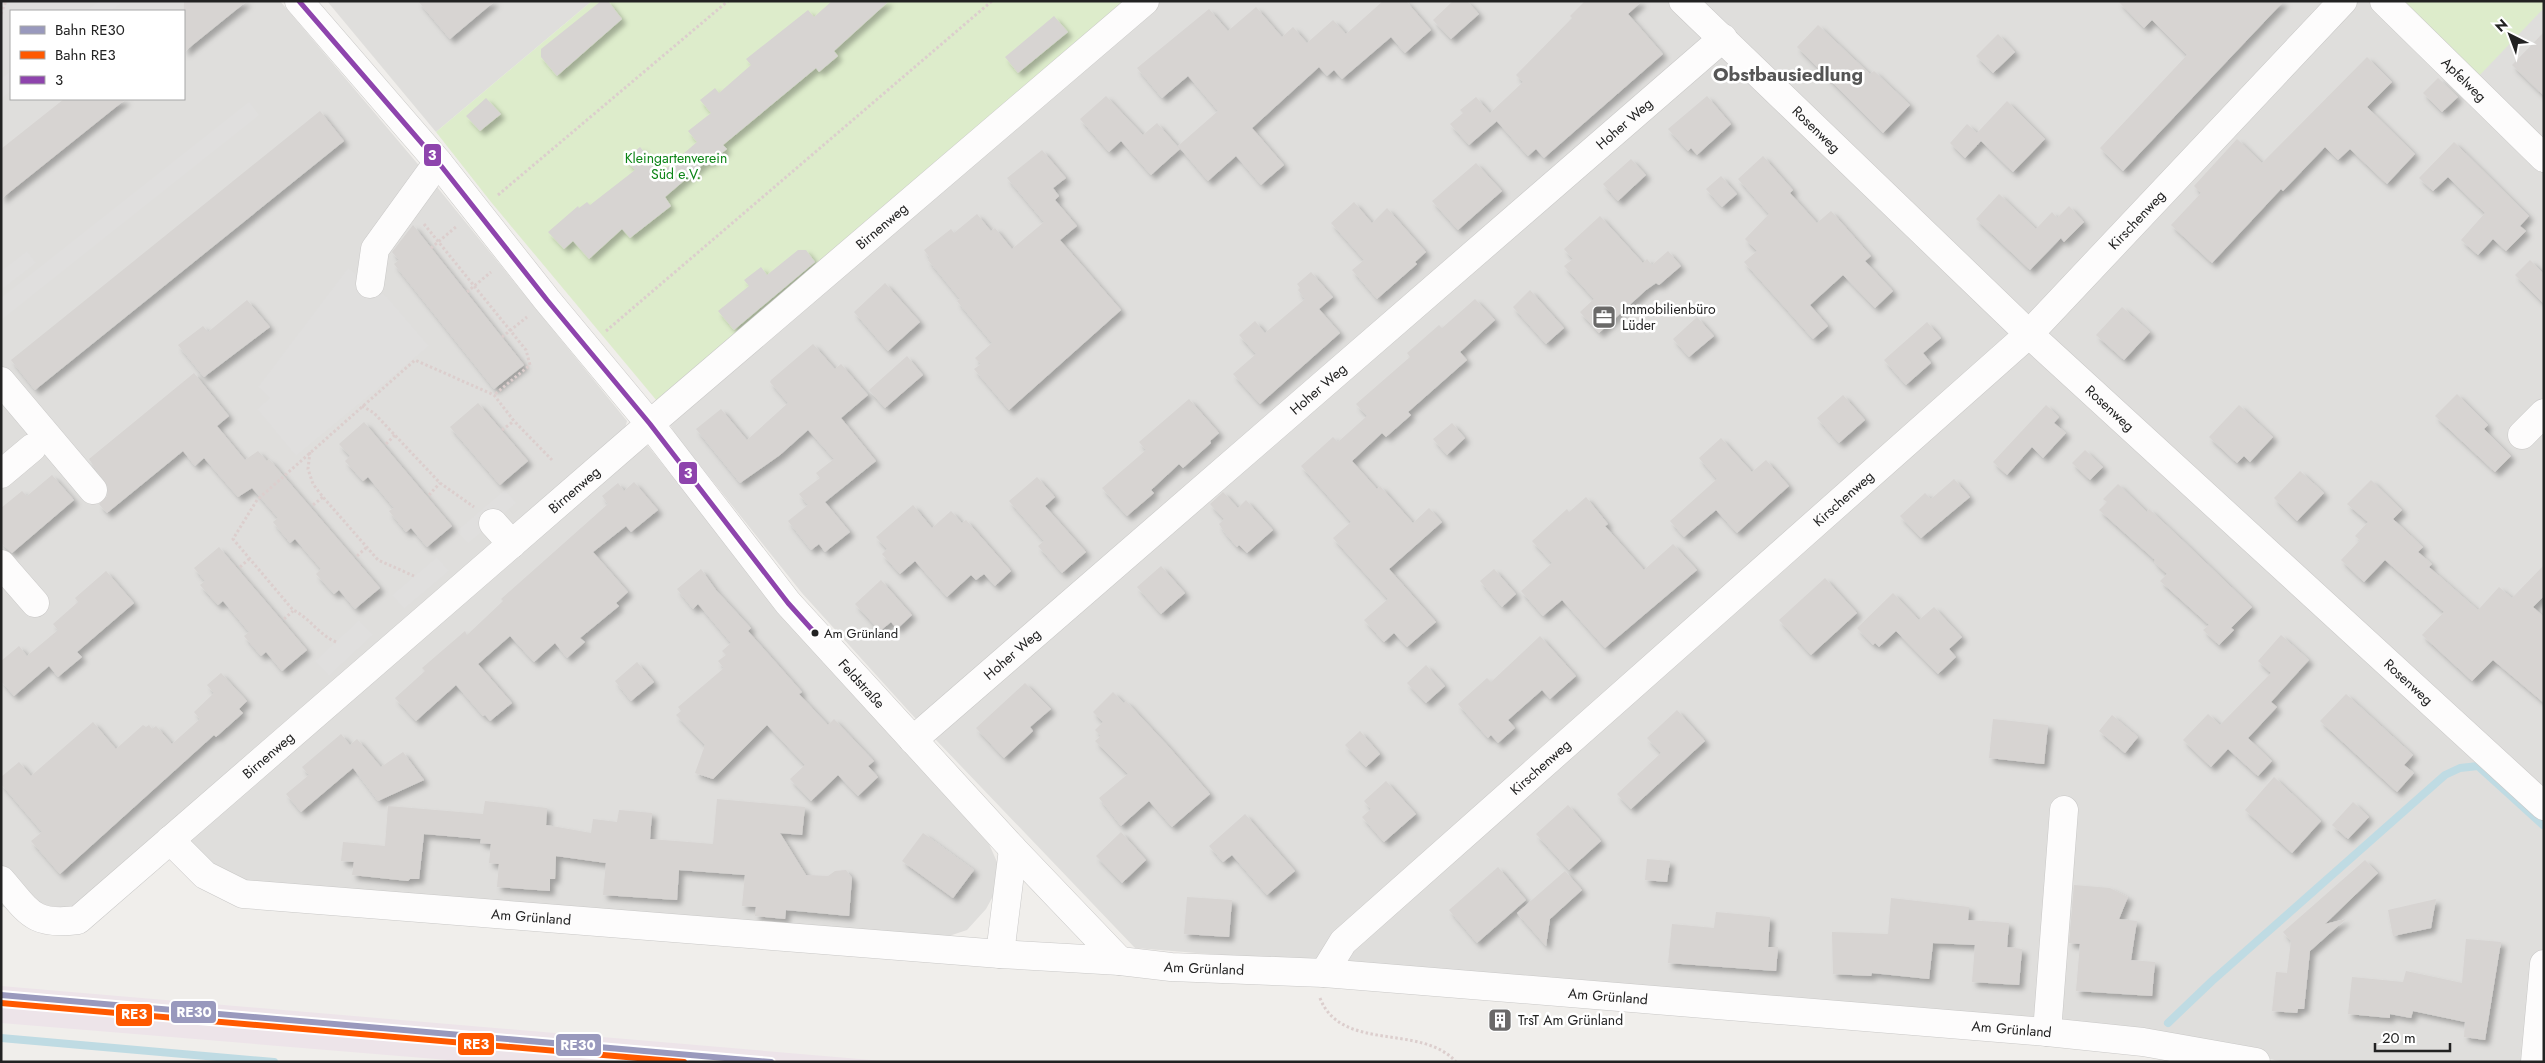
<svg xmlns="http://www.w3.org/2000/svg" width="2545" height="1063" font-family="Jost,sans-serif">
<style>
.residential{fill:#dfdedc;fill-rule:evenodd}
.industrial{fill:#ede4e9}
.grass{fill:#ddeccb}
.parking{fill:#e0dfde}
.lines{fill:none;stroke-linecap:round;stroke-linejoin:round}
.stream{stroke:#bfdbe3;stroke-width:8}
.building{fill:#d7d4d2;filter:url(#shadow)}
.minor-casing{stroke:#c9c8c7;stroke-width:29}
.path{stroke:#dccecd;stroke-width:3;stroke-dasharray:2.5 2.5;stroke-linecap:butt}
.minor{stroke:#fdfcfc;stroke-width:28}
.bus-1-casing{stroke:#fff;stroke-width:9}
.bus-1{stroke:#8e44ad;stroke-width:5}
.rail-1-casing{stroke:#fff;stroke-width:10}
.rail-2-casing{stroke:#fff;stroke-width:10}
.rail-1{stroke:#9999bd;stroke-width:6}
.rail-2{stroke:#ff5900;stroke-width:6}
.bus-dot{fill:#222;stroke:#fff;stroke-width:2}
.labels{text-anchor:middle;dominant-baseline:central;stroke-width:5;stroke-linejoin:round;paint-order:stroke}
.bus-label{font-size:13px;fill:#222;stroke:#fff;text-anchor:start}
.street-label{font-size:14px;fill:#222;stroke:#fff}
.park-label{font-size:14px;fill:#0c8416;stroke:#fff}
.poi-label{font-size:14px;fill:#222;stroke:#fff;text-anchor:start}
.district-label{font-size:19px;font-weight:bold;fill:#555;stroke:#fff}
.line-badge{stroke:#fff;stroke-width:2}
.badge-label{font-size:14px;text-anchor:middle;font-weight:bold;fill:#fff}
</style>
<defs>
<filter id="shadow"><feDropShadow dx="4.5" dy="4.5" stdDeviation="2.5" flood-color="#0004"/></filter>
</defs>
<rect width="100%" height="100%" fill="#f0eeeb"/>
<g class="residential">
<path d="M1 1H280L433 182 627 421 624 432 74 912 1 907ZM11 11H184V99H11Z"/>
<polygon points="327,1 592,1 436,132"/>
<polygon points="1126,1 2544,1 2544,1062 2285,1062 2097,1026 1135,948 915,718 802,593 675,434 657,401"/>
<polygon points="648,446 779,610 989,844 997,862 998,887 986,909 967,930 943,938 243,886 190,850 190,836 636,447"/>
</g>
<polygon class="industrial" points="1,986 895,1062 472,1062 1,1023"/>
<g class="grass">
<polygon points="592,1 1126,1 657,401 491,202 436,132"/>
<polygon points="2393,1 2544,1 2544,8 2477,78"/>
</g>
<g class="parking">
<polygon points="99,1 124,1 111,11 86,11"/>
<polygon points="11,71 11,91 1,99 1,79"/>
<polygon points="249,102 259,115 1,320 1,298"/>
<polygon points="27,251 36,263 1,290 1,271"/>
<polygon points="348,268 387,297 429,346 296,456 257,409 270,398 258,387"/>
<polygon points="505,490 516,503 468,543 457,531"/>
<polygon points="437,557 449,571 404,609 392,595"/>
<polygon points="359,620 373,635 329,676 315,661"/>
</g>
<g class="lines">
<g class="stream">
<polyline points="2168,1023 2212,981 2445,775 2460,768 2478,766 2543,825"/>
<polyline points="1,1038 274,1062"/>
</g>
</g>
<g class="building">
<polygon points="184,1 247,1 184,52"/>
<polygon points="418,1 495,1 450,39"/>
<polygon points="601,1 608,1 622,19 557,76 541,57 541,49"/>
<polygon points="832,1 889,1 834,51 838,56 819,72 816,68 723,145 727,149 709,163 707,161 665,197 671,206 630,238 622,229 589,259 573,241 564,249 548,232 578,206 579,208 587,202 590,205 635,170 625,159 640,147 662,172 697,142 688,131 711,113 700,100 715,88 719,93 751,65 746,59 808,10 814,17"/>
<polygon points="1383,1 1406,1 1431,30 1405,53 1391,37 1342,79 1334,70 1327,76 1319,67 1252,128 1284,165 1261,185 1236,156 1208,181 1178,146 1218,111 1188,76 1162,98 1137,68 1209,9 1228,31 1256,7 1282,37 1293,27 1307,43 1333,20 1346,34"/>
<polygon points="1453,1 1467,1 1479,14 1451,39 1433,20"/>
<polygon points="1585,1 1642,1 1628,14 1663,54 1544,158 1536,149 1528,156 1493,117 1497,121 1469,145 1450,124 1463,113 1460,110 1476,97 1490,113 1523,82 1516,75 1572,18 1570,16"/>
<polygon points="2118,1 2284,1 2123,171 2100,148 2187,55 2152,20 2144,28"/>
<polygon points="1054,16 1068,32 1018,73 1005,57"/>
<polygon points="1818,25 1870,74 1874,71 1910,105 1883,133 1797,47"/>
<polygon points="2544,32 2544,96 2512,65"/>
<polygon points="1998,34 2015,52 1993,73 1976,56"/>
<polygon points="2367,57 2392,82 2367,107 2415,154 2387,184 2350,149 2338,160 2325,147 2283,191 2281,189 2212,263 2171,225 2201,193 2194,186 2237,139 2262,163"/>
<polygon points="2438,78 2458,97 2442,112 2423,93"/>
<polygon points="1106,96 1143,135 1157,123 1180,149 1151,175 1121,141 1109,152 1080,119"/>
<polygon points="1707,96 1731,124 1697,155 1691,148 1688,151 1668,129"/>
<polygon points="486,98 501,114 480,131 466,116"/>
<polygon points="64,99 126,99 1,199 1,149"/>
<polygon points="2007,101 2045,139 2013,172 1981,141 1965,158 1950,143 1967,124 1977,133"/>
<polygon points="320,111 344,141 35,390 11,360"/>
<polygon points="2454,142 2529,216 2520,226 2526,231 2506,251 2493,239 2478,255 2461,240 2485,213 2448,177 2433,191 2419,178"/>
<polygon points="1042,150 1066,178 1053,188 1059,196 1055,200 1077,226 1060,240 1121,310 1009,410 974,369 981,364 975,358 992,343 957,301 960,299 928,260 930,258 924,250 951,229 954,233 977,214 991,231 995,228 1012,249 1044,222 1007,178"/>
<polygon points="1763,156 1793,190 1790,193 1817,223 1831,211 1840,221 1871,256 1865,261 1893,291 1875,308 1843,275 1810,305 1828,326 1813,339 1744,262 1757,251 1745,239 1769,214 1738,179"/>
<polygon points="1631,159 1646,175 1618,201 1603,184"/>
<polygon points="1476,163 1502,191 1458,230 1432,201"/>
<polygon points="1721,176 1737,194 1722,207 1706,189"/>
<polygon points="1999,194 2036,229 2052,212 2057,218 2069,206 2084,222 2064,242 2061,238 2030,270 1976,219"/>
<polygon points="1354,202 1372,223 1387,208 1426,252 1415,262 1417,264 1377,299 1352,270 1364,260 1331,223"/>
<polygon points="1600,216 1643,263 1647,259 1652,265 1668,251 1681,266 1659,285 1656,283 1646,290 1599,333 1580,312 1594,299 1564,266 1573,259 1564,249"/>
<polygon points="413,225 524,365 494,389 394,264 399,260 392,252"/>
<polygon points="798,250 806,250 815,262 734,330 718,311 749,286 744,280 761,267 767,275"/>
<polygon points="2530,260 2544,274 2544,304 2515,275"/>
<polygon points="1311,272 1333,297 1319,309 1340,333 1260,404 1233,374 1256,354 1239,335 1255,321 1265,333 1305,299 1298,290 1300,288 1297,284"/>
<polygon points="885,283 920,322 888,351 854,312"/>
<polygon points="1530,290 1564,328 1546,344 1513,307"/>
<polygon points="1475,299 1495,320 1460,352 1467,360 1408,412 1411,415 1386,437 1382,433 1352,461 1377,489 1380,486 1413,523 1429,508 1442,522 1389,569 1436,622 1407,647 1394,633 1384,642 1364,620 1388,599 1333,538 1351,522 1301,466 1333,437 1338,442 1367,416 1356,404 1410,357 1407,353 1439,325 1442,328"/>
<polygon points="247,300 270,327 204,377 178,345 203,326 208,332"/>
<polygon points="2122,307 2150,332 2124,360 2096,335"/>
<polygon points="1697,317 1714,336 1689,357 1673,339"/>
<polygon points="1927,322 1941,338 1923,353 1931,363 1906,385 1884,360"/>
<polygon points="813,344 835,369 841,364 868,395 841,418 876,461 825,502 850,532 825,552 819,544 811,550 788,521 808,505 799,494 820,478 816,473 834,459 808,430 780,455 740,483 696,429 721,409 747,440 788,403 770,382 771,380"/>
<polygon points="907,356 923,375 885,408 869,390"/>
<polygon points="194,373 229,416 217,426 245,460 258,451 267,461 269,459 380,588 355,609 339,590 334,594 316,574 321,569 295,539 290,543 273,522 278,518 252,488 238,497 204,458 195,466 183,451 107,513 99,504 107,496 108,487 89,459"/>
<polygon points="2457,394 2488,425 2484,429 2511,456 2495,472 2435,416"/>
<polygon points="1843,395 1865,420 1839,443 1817,418"/>
<polygon points="1189,399 1219,433 1210,441 1211,443 1183,468 1179,464 1151,490 1154,493 1127,516 1102,488 1146,450 1139,442"/>
<polygon points="478,403 528,461 500,485 450,427"/>
<polygon points="2046,405 2059,417 2054,423 2066,433 2043,458 2032,447 2007,475 1993,462"/>
<polygon points="2239,405 2273,437 2250,462 2244,456 2237,463 2209,437"/>
<polygon points="364,422 452,526 427,547 411,528 406,532 389,511 394,508 368,477 363,481 345,461 350,456 339,444"/>
<polygon points="1452,423 1465,438 1447,455 1433,439"/>
<polygon points="1721,438 1752,472 1766,460 1789,486 1737,533 1716,510 1684,537 1670,521 1717,479 1699,458"/>
<polygon points="2085,450 2103,467 2090,480 2072,463"/>
<polygon points="2300,471 2324,493 2297,521 2274,498"/>
<polygon points="52,475 74,500 12,553 1,543 1,508 22,491 27,496"/>
<polygon points="1037,477 1055,497 1045,506 1086,552 1062,573 1038,546 1044,541 1009,501"/>
<polygon points="1954,479 1970,497 1921,538 1900,516 1925,493 1931,499"/>
<polygon points="2371,480 2402,510 2393,519 2423,547 2418,552 2432,564 2429,567 2478,610 2499,587 2512,598 2544,565 2544,596 2533,607 2544,617 2544,703 2493,660 2472,681 2422,635 2444,612 2385,560 2364,582 2341,560 2360,540 2355,536 2368,522 2347,504"/>
<polygon points="634,482 658,510 631,532 626,526 593,552 628,592 616,603 619,606 580,638 585,642 567,658 555,643 534,662 510,636 478,664 512,703 490,721 485,715 483,716 456,685 416,721 395,698 425,671 422,668 465,631 467,635 503,601 501,599 608,504 602,496 618,483 624,491"/>
<polygon points="2118,484 2147,512 2149,509 2178,536 2252,607 2231,628 2234,630 2219,645 2203,630 2209,625 2160,581 2167,574 2154,562 2155,560 2099,510 2107,502 2103,499"/>
<polygon points="1223,492 1238,508 1246,500 1273,530 1247,553 1239,545 1237,547 1225,533 1219,524 1224,519 1210,504"/>
<polygon points="1586,497 1608,524 1605,526 1644,570 1673,544 1697,570 1605,648 1562,600 1543,616 1521,591 1552,563 1532,541 1567,509 1569,512"/>
<polygon points="913,505 932,528 951,511 962,523 966,520 1011,571 995,586 984,574 976,580 971,575 947,597 915,561 900,574 882,554 887,549 876,537"/>
<polygon points="219,547 307,650 282,671 266,652 261,656 244,636 249,632 223,601 218,605 200,585 205,581 194,568"/>
<polygon points="1161,566 1185,593 1161,614 1137,587"/>
<polygon points="701,569 716,590 751,628 748,631 802,692 799,694 828,725 834,719 874,761 868,766 878,777 858,796 838,775 811,801 790,779 805,765 767,725 713,779 695,773 705,745 676,715 681,711 678,707 724,668 718,661 726,655 722,651 731,643 698,604 693,609 677,589"/>
<polygon points="1494,569 1516,594 1502,607 1480,581"/>
<polygon points="106,571 134,603 77,652 82,657 58,677 49,666 14,696 1,681 1,661 19,646 27,656 58,630 53,624 78,602 75,598"/>
<polygon points="1825,578 1857,613 1811,655 1779,620"/>
<polygon points="881,580 912,615 897,629 891,622 880,631 855,604"/>
<polygon points="1893,593 1919,620 1934,607 1962,637 1949,649 1956,657 1938,674 1896,631 1879,647 1875,643 1873,645 1857,628"/>
<polygon points="2281,635 2309,660 2271,702 2277,707 2248,738 2272,761 2258,776 2228,749 2211,767 2183,740 2208,714 2220,725 2271,673 2258,661"/>
<polygon points="1540,636 1576,676 1550,699 1542,690 1508,720 1515,728 1498,743 1491,735 1488,738 1458,704 1487,678 1491,682"/>
<polygon points="637,662 654,682 631,701 615,681"/>
<polygon points="1426,665 1445,686 1426,703 1407,683"/>
<polygon points="221,673 247,701 239,709 243,713 216,737 214,735 60,874 31,841 42,832 1,784 1,777 19,762 31,776 93,722 116,749 143,725 146,727 149,725 152,729 156,726 172,744 200,719 194,712 214,693 207,685"/>
<polygon points="1025,683 1051,709 1030,727 1033,731 1004,758 976,728"/>
<polygon points="1113,692 1124,703 1126,701 1169,747 1210,794 1172,827 1149,801 1121,826 1099,798 1128,774 1095,741 1101,736 1095,730 1103,722 1093,712"/>
<polygon points="2346,694 2413,755 2404,765 2414,773 2397,792 2320,721"/>
<polygon points="1677,710 1705,741 1631,809 1617,794 1661,753 1647,738"/>
<polygon points="2112,715 2138,737 2125,753 2099,731"/>
<polygon points="1993,719 2048,725 2044,764 1989,758"/>
<polygon points="1360,731 1380,754 1366,767 1345,745"/>
<polygon points="341,734 350,745 357,739 381,767 403,752 424,780 378,801 353,768 301,812 286,794 309,775 302,767"/>
<polygon points="2274,777 2321,821 2292,853 2245,810"/>
<polygon points="1386,781 1416,814 1384,842 1362,817 1371,809 1364,801"/>
<polygon points="717,799 805,807 802,835 780,833 806,875 828,876 835,871 846,870 852,878 849,916 786,910 785,919 755,916 756,907 742,906 745,875 679,870 677,900 603,895 606,863 556,856 555,879 550,879 550,891 497,887 499,864 489,863 491,844 480,843 481,839 424,834 419,879 410,879 408,881 352,875 354,862 341,861 343,842 385,846 388,806 483,814 485,801 547,808 546,825 591,833 593,819 617,822 619,810 652,813 650,839 713,844"/>
<polygon points="2353,802 2369,817 2348,839 2332,825"/>
<polygon points="1568,805 1601,841 1569,870 1536,834"/>
<polygon points="1245,814 1295,871 1267,895 1232,855 1223,862 1209,846"/>
<polygon points="1121,832 1146,860 1122,883 1096,856"/>
<polygon points="923,833 974,870 953,898 902,861"/>
<polygon points="1647,859 1670,861 1667,882 1645,880"/>
<polygon points="2365,860 2378,873 2325,924 2346,919 2310,951 2304,1009 2298,1009 2297,1013 2272,1011 2276,972 2287,973 2291,941 2283,932"/>
<polygon points="1498,867 1526,900 1477,943 1449,910"/>
<polygon points="1565,871 1582,890 1550,919 1546,946 1517,913"/>
<polygon points="2074,885 2110,888 2128,897 2119,919 2137,921 2131,960 2155,962 2152,996 2076,991 2080,944 2069,943"/>
<polygon points="1187,897 1232,900 1229,937 1184,934"/>
<polygon points="1891,898 1969,907 1968,920 2009,923 2007,947 2022,949 2019,985 1972,982 1975,945 1933,943 1929,979 1872,973 1871,976 1833,974 1832,932 1888,934"/>
<polygon points="2436,899 2431,928 2393,936 2388,910"/>
<polygon points="1716,912 1770,917 1768,947 1778,947 1776,971 1668,963 1672,924 1714,928"/>
<polygon points="2466,939 2501,942 2485,1040 2464,1037 2465,1022 2413,1011 2411,1018 2390,1014 2390,1018 2348,1014 2352,977 2403,982 2406,971 2462,983"/>
</g>
<g class="lines">
<g class="minor-casing">
<g id="minor">
<path id="s1" d="M299 1 438 162 547 300 650 424 788 603 1013 849 1120 961"/>
<path id="s2" d="M1683 1 2029 334 2544 806"/>
<path id="s3" d="M2384 1 2544 158"/>
<polyline points="370,284 375,249 438,162"/>
<polyline points="1,381 93,490"/>
<polyline points="2522,435 2544,413"/>
<polyline points="1,474 32,448"/>
<polyline points="493,523 512,544"/>
<polyline points="1,564 35,603"/>
<path id="s4" d="M913 740 1723 38"/>
<path id="s5" d="M170 840 205 875 243 894 1000 954 1120 961 1171 967 1324 973 2047 1032 2143 1042 2256 1062"/>
<path id="s6" d="M1 880C29 912 32 926 78 920L650 424 1145 1"/>
<polyline points="1000,954 1013,849"/>
<path id="s7" d="M1324 973 1343 942 2029 334 2343 1"/>
<polyline points="2047,1032 2064,810"/>
<polyline points="2535,1062 2544,964"/>
</g>
</g>
<g class="path">
<polyline points="1,14 6,1"/>
<polyline points="498,195 728,1"/>
<polyline points="424,224 526,350 530,365 494,395"/>
<polyline points="431,248 457,226"/>
<polyline points="467,292 491,272"/>
<polyline points="606,331 992,1"/>
<polyline points="502,337 527,317"/>
<polyline points="362,406 374,413 440,483 474,507"/>
<polyline points="502,430 514,421"/>
<polyline points="386,444 395,435"/>
<polyline points="310,452 308,469 313,484 323,497 378,560 414,576"/>
<polyline points="429,495 440,483"/>
<polyline points="313,505 323,497"/>
<polyline points="357,556 367,547"/>
<polyline points="240,567 249,559"/>
<polyline points="284,619 293,611"/>
<path d="M336 642C319 635 310 618 293 610L233 539 257 500 415 360 494 395 514 421 552 460"/>
<path d="M1320 998C1341 1053 1422 1023 1456 1062"/>
</g>
<use href="#minor" class="minor"/>
<g class="bus-1-casing">
<polyline id="bus-1" points="299,1 438,162 547,300 650,424 788,603 815,633"/>
</g>
<use href="#bus-1" class="bus-1"/>
<g class="rail-1-casing">
<polyline id="rail-1" points="1,995 771,1062"/>
</g>
<g class="rail-2-casing">
<polyline id="rail-2" points="1,1003 684,1062"/>
</g>
<use href="#rail-1" class="rail-1"/>
<use href="#rail-2" class="rail-2"/>
</g>
<defs>
<g id="office-square" transform="scale(1.25)"><rect x="-9" y="-9" width="18" height="18" rx="4" fill="#6a6968" stroke="#fff"/><path d="M-6-3h4V-5.5h4V-3h4V5H-6ZM-1-4.5V-3h2v-1.5ZM-6 0V1H6V0Z" fill="#fff"/></g>
<g id="building-square" transform="scale(1.25)"><rect x="-9" y="-9" width="18" height="18" rx="4" fill="#6a6968" stroke="#fff"/><path d="M-4-6H4V6H1V3H-1V6H-4ZM-2.5-4.3h1.7v1.8h-1.7ZM.8-4.3h1.7v1.8H.8ZM-2.5-1h1.7V.8h-1.7ZM.8-1h1.7V.8H.8Z" fill="#fff"/></g>
</defs>
<g fill-rule="evenodd">
<use href="#office-square" x="1604" y="317"/>
<use href="#building-square" x="1500" y="1020"/>
</g>
<circle class="bus-dot" cx="815" cy="633" r="4.5"/>
<g class="labels">
<g class="bus-label">
<text x="824" y="633">Am Grünland</text>
</g>
<g class="street-label">
<text stroke="none"><textPath href="#s3" startOffset="112">Apfelweg</textPath></text>
<text stroke="none"><textPath href="#s4" startOffset="941">Hoher Weg</textPath></text>
<text stroke="none"><textPath href="#s2" startOffset="185">Rosenweg</textPath></text>
<text stroke="none"><textPath href="#s7" startOffset="1110">Kirschenweg</textPath></text>
<text stroke="none"><textPath href="#s6" startOffset="1155">Birnenweg</textPath></text>
<text stroke="none"><textPath href="#s4" startOffset="536">Hoher Weg</textPath></text>
<text stroke="none"><textPath href="#s2" startOffset="590">Rosenweg</textPath></text>
<text stroke="none"><textPath href="#s6" startOffset="750">Birnenweg</textPath></text>
<text stroke="none"><textPath href="#s7" startOffset="705">Kirschenweg</textPath></text>
<text stroke="none"><textPath href="#s4" startOffset="131">Hoher Weg</textPath></text>
<text stroke="none"><textPath href="#s2" startOffset="995">Rosenweg</textPath></text>
<text stroke="none"><textPath href="#s1" startOffset="885">Feldstraße</textPath></text>
<text stroke="none"><textPath href="#s6" startOffset="345">Birnenweg</textPath></text>
<text stroke="none"><textPath href="#s7" startOffset="300">Kirschenweg</textPath></text>
<text stroke="none"><textPath href="#s5" startOffset="381">Am Grünland</textPath></text>
<text stroke="none"><textPath href="#s5" startOffset="1056">Am Grünland</textPath></text>
<text stroke="none"><textPath href="#s5" startOffset="1461">Am Grünland</textPath></text>
<text stroke="none"><textPath href="#s5" startOffset="1866">Am Grünland</textPath></text>
</g>
<g class="park-label">
<text x="676" y="158">Kleingartenverein<tspan x="676" dy="16">Süd e.V.</tspan></text>
</g>
<g class="poi-label">
<text x="1622" y="309">Immobilienbüro<tspan x="1622" dy="16">Lüder</tspan></text>
<text x="1518" y="1020">TrsT Am Grünland</text>
</g>
<g class="district-label">
<text x="1788" y="74">Obstbausiedlung</text>
</g>
</g>
<g class="line-badge">
<rect x="423" y="143" width="19" height="24" rx="5" fill="#8e44ad"/>
<rect x="678" y="461" width="20" height="24" rx="5" fill="#8e44ad"/>
<rect x="170" y="1000" width="47" height="24" rx="5" fill="#9999bd"/>
<rect x="115" y="1003" width="38" height="24" rx="5" fill="#ff5900"/>
<rect x="457" y="1032" width="38" height="24" rx="5" fill="#ff5900"/>
<rect x="555" y="1033" width="47" height="24" rx="5" fill="#9999bd"/>
</g>
<g class="badge-label">
<text x="432" y="160">3</text>
<text x="688" y="478">3</text>
<text x="194" y="1017">RE30</text>
<text x="134" y="1019">RE3</text>
<text x="476" y="1049">RE3</text>
<text x="578" y="1050">RE30</text>
</g>
<rect width="2545" height="1063" fill="none" stroke="#222222" stroke-width="5"/>
<rect x="10" y="10" width="175" height="90" fill="#ffffff" stroke="#a7a7a7"/>
<rect x="20" y="26" width="25" height="8" fill="#9999bd" stroke="#a7a7a7"/>
<text x="55" y="35" font-size="15" fill="#222222">Bahn RE30</text>
<rect x="20" y="51" width="25" height="8" fill="#ff5900" stroke="#a7a7a7"/>
<text x="55" y="60" font-size="15" fill="#222222">Bahn RE3</text>
<rect x="20" y="76" width="25" height="8" fill="#8e44ad" stroke="#a7a7a7"/>
<text x="55" y="85" font-size="15" fill="#222222">3</text>
<g transform="translate(2510 35) rotate(318)" stroke="#ffffff" stroke-width="4" paint-order="stroke">
<path d="M0-4L9 19L0 12L-9 19Z" fill="#222222"/>
<text y="-8" font-size="14" font-weight="bold" text-anchor="middle" fill="#222222">N</text>
</g>
<path d="M2375 1043v8h75v-8" fill="none" stroke="#222222" stroke-width="2.5"/>
<text x="2382" y="1043" font-size="15" fill="#222222" stroke="#ffffff" stroke-width="4" paint-order="stroke">20 m</text>
</svg>
